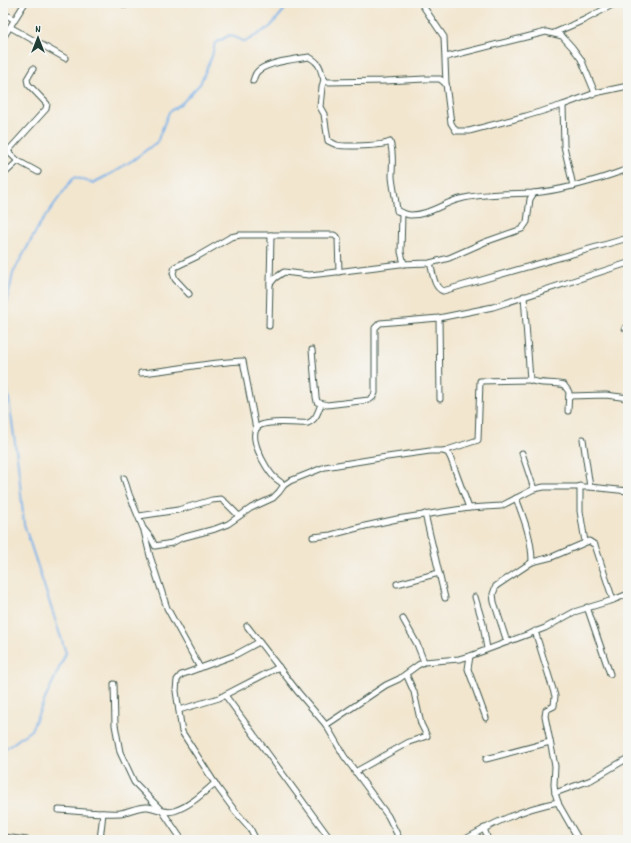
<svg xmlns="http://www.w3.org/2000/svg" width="631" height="843" font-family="Dekko,sans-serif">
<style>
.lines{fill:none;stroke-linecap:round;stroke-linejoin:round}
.stream{stroke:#7ab2ea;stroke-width:2}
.minor-casing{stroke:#3f564b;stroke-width:7}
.minor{stroke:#fff;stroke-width:5}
</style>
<rect width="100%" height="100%" fill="#f6f6f2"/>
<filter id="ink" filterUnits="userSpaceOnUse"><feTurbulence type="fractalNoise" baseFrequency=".025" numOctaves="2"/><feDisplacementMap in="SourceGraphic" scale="8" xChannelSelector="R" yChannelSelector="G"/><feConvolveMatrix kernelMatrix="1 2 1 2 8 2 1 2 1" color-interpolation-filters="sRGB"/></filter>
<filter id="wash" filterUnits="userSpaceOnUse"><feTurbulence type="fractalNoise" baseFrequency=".012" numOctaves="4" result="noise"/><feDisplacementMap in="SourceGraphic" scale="16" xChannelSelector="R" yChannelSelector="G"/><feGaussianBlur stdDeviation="0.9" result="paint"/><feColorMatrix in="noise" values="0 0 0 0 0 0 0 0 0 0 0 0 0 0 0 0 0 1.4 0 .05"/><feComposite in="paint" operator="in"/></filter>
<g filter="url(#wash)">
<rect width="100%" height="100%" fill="#f2e6cf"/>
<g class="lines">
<g class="stream">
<polyline points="3,323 13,273 40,224 74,177 93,183 114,172 133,160 157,142 169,112 182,103 200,84 212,56 215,43 230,35 245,42 270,27 290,3"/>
<polyline points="3,358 18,464 24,524 66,653 31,730 3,751"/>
</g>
</g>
</g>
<g filter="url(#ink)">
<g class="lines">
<g class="minor-casing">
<g id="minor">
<polyline points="120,3 126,5"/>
<polyline points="421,3 444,37 446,84 451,123 456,131 469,131 526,116 563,105 595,93 628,86"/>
<polyline points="3,13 15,20"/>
<polyline points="10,27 65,58"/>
<polyline points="554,33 584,20 616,3"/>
<polyline points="3,38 25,3"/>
<polyline points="446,57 546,32 562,36 572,47 581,59 595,93"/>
<path d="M324 79 322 87 320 107 324 114 328 141C331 142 334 144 337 145 344 147 383 146 390 142 394 153 392 165 392 177 393 188 396 199 397 211 401 212 407 215 411 215 429 215 443 203 460 199 483 193 510 194 533 193 565 190 598 180 628 169"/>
<path d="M253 81C254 78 255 74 257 72 265 62 297 59 309 57 326 66 318 76 327 82L385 81 425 79H440L446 84"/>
<polyline points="563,105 564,146 573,186"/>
<polyline points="3,147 18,161 38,172"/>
<polyline points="8,151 46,109 47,104 28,84 27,79 33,69"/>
<polyline points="3,175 18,161"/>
<polyline points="402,213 401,252 404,264"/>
<path d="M430 263C433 272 433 287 443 291L628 238"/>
<polyline points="270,284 271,235"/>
<polyline points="189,294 175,279 173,273 175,267 198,256 231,237 240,235 334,235 338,238 339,272"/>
<path d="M524 296 530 380C540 385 553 382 564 385L569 392 568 411"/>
<polyline points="439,318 440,399"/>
<polyline points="269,326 270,284 275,278 284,272 309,275 328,273 400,264 430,263 449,258 485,242 522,229 527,222 530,199 534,193"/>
<polyline points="625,328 628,328"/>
<polyline points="312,350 316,397 317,402 327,405 369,400 373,397 375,393 375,328 380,323 439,318 493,307 628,263"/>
<path d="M141 373C175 370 209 362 243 361L256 429"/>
<polyline points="569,396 606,395 628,398"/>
<polyline points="583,439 590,487"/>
<polyline points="444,451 448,453 451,459 469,508"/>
<polyline points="522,453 534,489"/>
<polyline points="124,478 129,494 143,528 151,538 155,546 172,543 181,538 215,529 228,524 251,508 273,498 279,492 284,485 290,481 325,467 380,458 430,451 444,451 478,440 480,381 530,380"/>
<path d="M284 485C281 482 277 480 274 477 266 469 244 432 261 425 275 420 293 424 308 423 316 420 318 412 321 404"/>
<polyline points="580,486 580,511 585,542"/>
<polyline points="425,514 445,598"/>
<polyline points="139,516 178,510 212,500 221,499 225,502 239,516"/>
<polyline points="144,531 150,556 167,608 200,668"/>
<polyline points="313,537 331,535 365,526 397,519 469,508 501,506 534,489 544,487 590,487 628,491"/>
<polyline points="532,562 552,557 589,541 595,545 613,600"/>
<polyline points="397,584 439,573"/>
<polyline points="475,597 483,624 487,649"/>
<polyline points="587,607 610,674"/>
<polyline points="403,619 417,644 424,662"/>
<polyline points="247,626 298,692 326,725 344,756 388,816 400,840"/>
<polyline points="535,631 555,696 554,706 546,710 545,716 555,766 554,785 555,793 559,805 579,840"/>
<path d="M507 642 494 602 493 594 496 586 532 562C532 539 524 519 516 498"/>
<polyline points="470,656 468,669 486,718"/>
<polyline points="114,684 115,725 120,752 134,782 163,812 182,840"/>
<polyline points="225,695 331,840"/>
<polyline points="179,710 219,698 279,667"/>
<polyline points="326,725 386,685 399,679 418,665 424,662 459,659 470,656 545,628 574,612 613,600 628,594"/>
<polyline points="486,759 550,742"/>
<polyline points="355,772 409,742 427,736 421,724 414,692 406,674"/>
<polyline points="555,793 591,780 628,758"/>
<path d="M59 810C79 811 100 814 120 813 129 812 138 806 148 807 157 808 164 814 174 811 190 806 202 794 215 783"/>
<polyline points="484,828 488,840"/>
<polyline points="3,837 27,840"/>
<polyline points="100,840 103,813"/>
<polyline points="256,840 250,828 235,811 218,788 182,732 176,691 177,680 181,675 235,655 259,642"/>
<path d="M464 840C495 822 522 809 558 802"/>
</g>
</g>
<use href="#minor" class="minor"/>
</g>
</g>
<rect width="631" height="843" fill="none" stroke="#f6f6f2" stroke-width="16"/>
<g transform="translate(38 38)" stroke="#f6f6f2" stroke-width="3" paint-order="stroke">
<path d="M0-3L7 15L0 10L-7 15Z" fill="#1f3d34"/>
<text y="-6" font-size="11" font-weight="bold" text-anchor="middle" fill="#1f3d34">N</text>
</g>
</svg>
